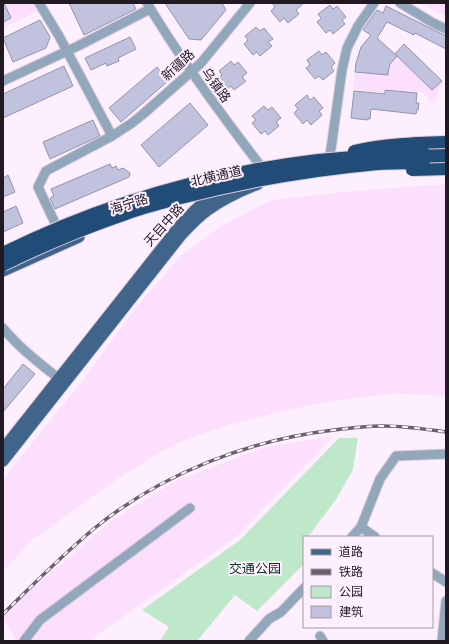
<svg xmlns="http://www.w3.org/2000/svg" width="449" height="644" font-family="'Roboto Condensed','Noto Sans SC',sans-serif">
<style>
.built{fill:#fbdffc}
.green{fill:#bfe8cb}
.building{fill:#c1c2de;stroke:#9293ae}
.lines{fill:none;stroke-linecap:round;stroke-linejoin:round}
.minor-casing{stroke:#dacddb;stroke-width:11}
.major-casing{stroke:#dacddb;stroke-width:13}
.highway-casing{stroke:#dacddb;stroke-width:14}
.minor{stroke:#92a6bc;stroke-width:9}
.major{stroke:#41648a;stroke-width:11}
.highway{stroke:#224c78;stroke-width:12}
.rail-casing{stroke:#6a606b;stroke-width:3.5}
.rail{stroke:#fdeffe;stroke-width:2;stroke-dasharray:6;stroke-linecap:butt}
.highway-bridge-casing{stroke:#dacddb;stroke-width:14;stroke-linecap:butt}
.highway-bridge{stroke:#224c78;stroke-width:12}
.labels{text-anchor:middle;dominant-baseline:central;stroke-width:4;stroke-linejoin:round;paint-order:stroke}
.street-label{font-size:13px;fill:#211a22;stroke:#fdeffe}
.park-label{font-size:13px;fill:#02351a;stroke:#fdeffe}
</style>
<rect width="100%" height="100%" fill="#fdeffe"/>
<g class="built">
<polygon points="3,3 33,3 38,11 3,27"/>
<polygon points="422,3 446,3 446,16 421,4"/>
<polygon points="368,39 379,48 394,54 405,44 442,81 434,104 422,92 385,89 384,93 353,89 356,63 361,47"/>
<polygon points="446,184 446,396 397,393 335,400 282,411 227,425 184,440 150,458 111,483 32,540 3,571 3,480 19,459 80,384 137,306 182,255 221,226 272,200 345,192"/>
<polygon points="333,436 237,536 88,641 17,641 3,618 3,614 115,518 176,481 265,447"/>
</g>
<polygon class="green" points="339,438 358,438 353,469 337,498 308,537 304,537 304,564 257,611 235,595 197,641 160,641 169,627 142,610 240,540"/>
<g class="building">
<polygon points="3,3 4,3 11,18 3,22"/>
<polygon points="69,3 133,3 136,9 84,35"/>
<polygon points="165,3 222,3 226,10 201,40 189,39"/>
<polygon points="272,3 304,3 296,10 299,14 288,23 284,18 280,22 271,11 275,7"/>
<polygon points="330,5 333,9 337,6 346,17 342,20 345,24 333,34 330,30 326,33 317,22 321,18 318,14"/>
<polygon points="386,6 446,36 446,49 415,33 414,35 387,22 377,38 397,56 390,64 388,72 388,75 355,72 356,63 361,47 371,35 363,30 377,10 383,13"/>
<polygon points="40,20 50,37 46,48 13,62 3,38"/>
<polygon points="256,27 260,31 264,28 273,39 268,42 272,46 260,56 257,52 253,55 244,44 248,40 245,36"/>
<polygon points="130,37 136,49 118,58 119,61 107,66 106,63 91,70 85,58"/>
<polygon points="404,44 442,81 432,90 395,54"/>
<polygon points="319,51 322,55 326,52 335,63 331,67 334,71 323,80 319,76 315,79 306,68 310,65 307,60"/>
<polygon points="231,61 234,65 238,62 247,73 242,77 246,81 234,90 231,86 227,89 218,78 222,75 219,71"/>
<polygon points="64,66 73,86 3,118 3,94"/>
<polygon points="157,67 168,81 121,122 109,108"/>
<polygon points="385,90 417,93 416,103 419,103 418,110 417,110 416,114 371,109 370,119 367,119 367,120 351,118 354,91 385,94"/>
<polygon points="307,95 310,100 314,97 323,108 319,111 322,115 311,125 307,120 303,124 294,113 298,109 295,105"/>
<polygon points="190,103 208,125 159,167 141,145"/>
<polygon points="264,106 268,110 272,107 281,118 276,122 279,126 268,135 265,131 261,134 252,123 256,120 252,116"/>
<polygon points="93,120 100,136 50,159 43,142"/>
<polygon points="110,164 112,168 116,166 118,170 123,168 130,173 129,177 55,209 50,198 54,196 51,189"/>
<polygon points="8,175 15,192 3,197 3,178"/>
<polygon points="16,206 23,223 3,232 3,212"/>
<polygon points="23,364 35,374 3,412 3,389"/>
</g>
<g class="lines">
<g class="minor-casing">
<g id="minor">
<polyline points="39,3 59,36 112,136"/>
<path d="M147 3C181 60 220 113 260 165L264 173"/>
<polyline points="400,3 433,23 446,29"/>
<polyline points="3,81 78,46 150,9"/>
<polyline points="330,156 342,70 347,48 358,26 374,3"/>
<polyline points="56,225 38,187 46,171 112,136 132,123 142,115 201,63 250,3"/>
<path d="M3 328C20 349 42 365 63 382"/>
<polyline points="352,537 361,527"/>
<polyline points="375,537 361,527 380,479 396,456 446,454"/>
<polyline points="432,573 446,582"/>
<polyline points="320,636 323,641"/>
<polyline points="24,641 40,620 190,508"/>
<polyline points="249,641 269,619 281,612 304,588"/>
<polyline points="442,641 446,601"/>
</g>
</g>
<g class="major-casing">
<g id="major">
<polyline points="3,271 79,237"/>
<path d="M3 449 177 229C190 214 205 199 222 189"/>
<path d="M3 461 182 234C190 226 198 217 208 210 223 199 240 191 258 184"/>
</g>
</g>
<g class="highway-casing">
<g id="highway">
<polyline points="424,153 446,153"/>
<polyline points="424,163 446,162"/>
</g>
</g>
<use href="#minor" class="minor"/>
<use href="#major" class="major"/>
<use href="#highway" class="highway"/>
<g class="rail-casing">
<path id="rail" d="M3 614C33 585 63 554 96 527 163 473 249 440 334 430 350 428 367 426 383 426 404 426 425 429 446 432"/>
</g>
<use href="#rail" class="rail"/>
<g class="highway-bridge-casing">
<g id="highway-bridge">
<path d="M354 151C384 144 415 143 446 142"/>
<polyline points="412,170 446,169"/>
<path d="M3 253C102 204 209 173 318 160 353 156 389 155 424 153"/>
<path d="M3 265C42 246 82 229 123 215 142 208 162 203 181 198 246 181 312 170 378 164 393 163 409 163 424 163"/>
</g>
</g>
<use href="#highway-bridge" class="highway-bridge"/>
</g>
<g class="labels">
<g class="street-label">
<text transform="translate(178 65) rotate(-42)">新疆路</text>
<text transform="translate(216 85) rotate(54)">乌镇路</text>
<text transform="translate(216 176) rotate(-13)">北横通道</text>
<text transform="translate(129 204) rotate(-18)">海宁路</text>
<text transform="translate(164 225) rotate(-48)">天目中路</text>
</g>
<g class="park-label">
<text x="255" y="568">交通公园</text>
</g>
</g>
<rect width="449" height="644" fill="none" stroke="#211a22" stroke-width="8"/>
<rect x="303" y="536" width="130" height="92" fill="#fdeffe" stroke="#a59aa6"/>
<rect x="311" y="549" width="20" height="6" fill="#41648a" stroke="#a59aa6"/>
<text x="339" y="556" font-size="12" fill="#211a22">道路</text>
<rect x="311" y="569" width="20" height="6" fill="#6a606b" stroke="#a59aa6"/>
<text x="339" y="576" font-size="12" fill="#211a22">铁路</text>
<rect x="311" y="586" width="20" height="12" fill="#bfe8cb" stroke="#a59aa6"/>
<text x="339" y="596" font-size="12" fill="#211a22">公园</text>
<rect x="311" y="606" width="20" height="12" fill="#c1c2de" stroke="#a59aa6"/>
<text x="339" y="616" font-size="12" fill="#211a22">建筑</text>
</svg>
